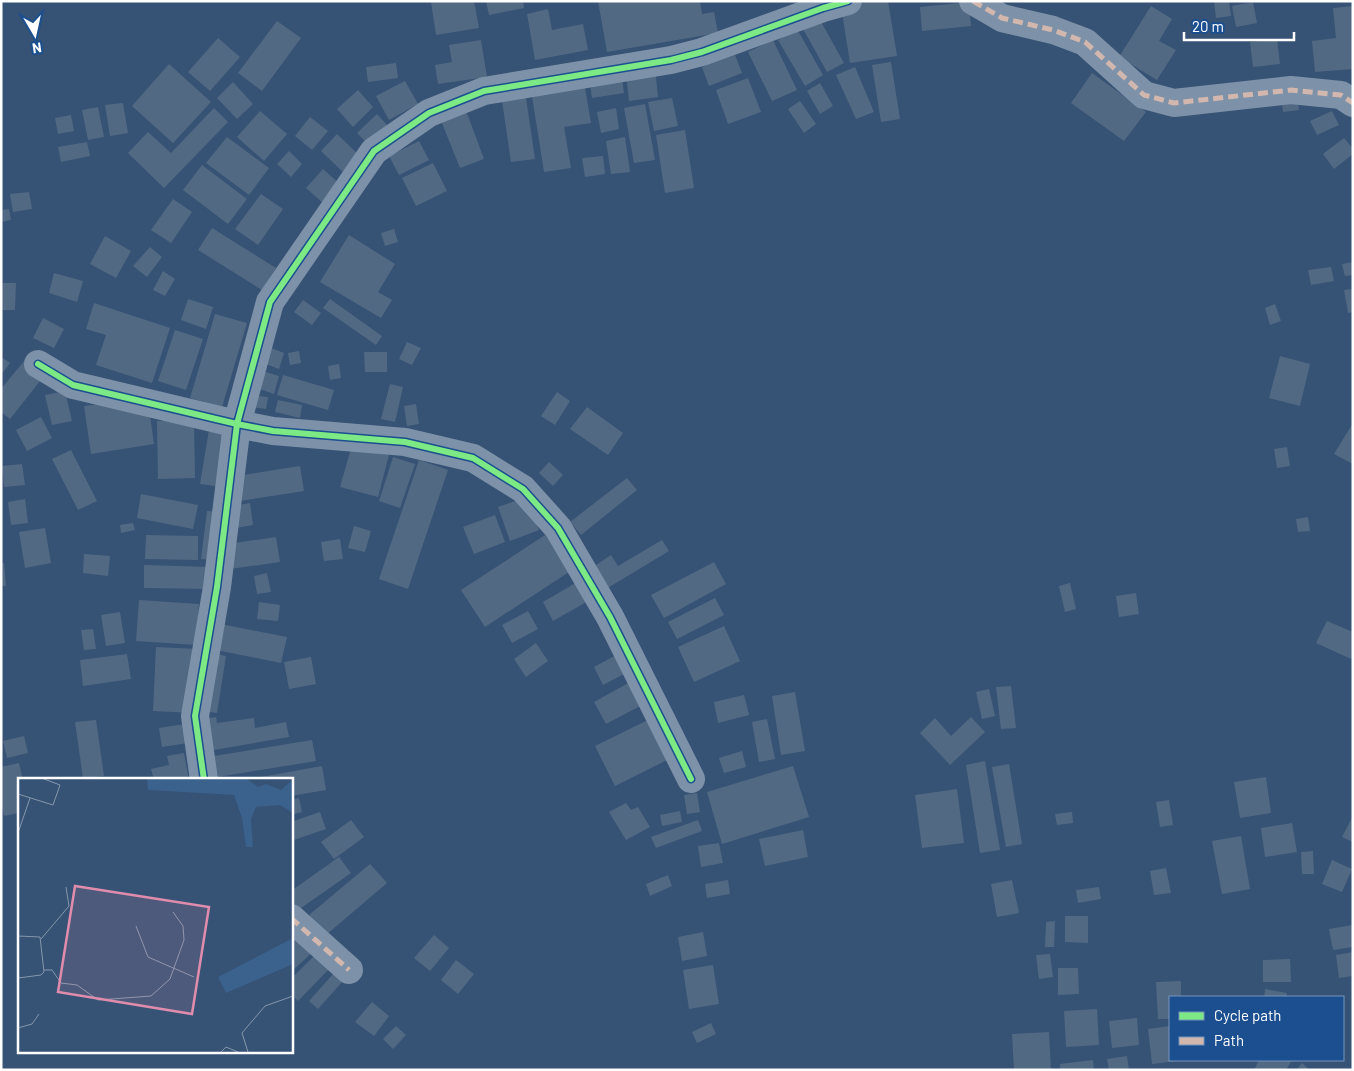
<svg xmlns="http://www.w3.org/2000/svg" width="1354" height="1071" font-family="Barlow,sans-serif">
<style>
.building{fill:#526984}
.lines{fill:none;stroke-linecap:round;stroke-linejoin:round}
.minor{stroke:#7d92a8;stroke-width:28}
.quiet{stroke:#d1b7ad;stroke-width:5;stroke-dasharray:10 5;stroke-linecap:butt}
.cycleway-casing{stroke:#1b4f8f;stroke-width:9}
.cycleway{stroke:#7ce984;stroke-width:6}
.inset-road{fill:none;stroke:#8697ac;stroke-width:1}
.view{fill:#e08cad;fill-opacity:0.15;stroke:#e08cad;stroke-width:2.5}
.inset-edge{fill:none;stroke:#fff;stroke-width:2.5}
</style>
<rect width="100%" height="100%" fill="#365274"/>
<g class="building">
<polygon points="437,1 474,1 479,28 436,35 431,2"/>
<polygon points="486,1 523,1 524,8 489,15"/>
<polygon points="598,1 700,1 702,14 714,12 718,33 607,52"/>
<polygon points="872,1 888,1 897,56 850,63 841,6"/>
<polygon points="1214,1 1229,1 1231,16 1216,18"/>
<polygon points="969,2 971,26 922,31 920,7"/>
<polygon points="1253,2 1257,23 1236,27 1232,6"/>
<polygon points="1151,6 1172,19 1159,41 1176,50 1157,80 1119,57"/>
<polygon points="1353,6 1353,69 1315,72 1312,41 1336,38 1333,8"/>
<polygon points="548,9 552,30 583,24 588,50 535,60 527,14"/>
<polygon points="819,18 844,63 827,72 802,27"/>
<polygon points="277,21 301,38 262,91 238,73"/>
<polygon points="797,29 823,75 805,86 778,40"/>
<polygon points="218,38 240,57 210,91 188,72"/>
<polygon points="1277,39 1280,64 1253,67 1250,42"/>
<polygon points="481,40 487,77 438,84 435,65 452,62 449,45"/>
<polygon points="773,40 797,90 772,101 748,52"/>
<polygon points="735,55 742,73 709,86 702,67"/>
<polygon points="891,62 900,119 881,122 872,65"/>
<polygon points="396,63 398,78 368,82 366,67"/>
<polygon points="169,64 211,102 173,143 132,106"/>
<polygon points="855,67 874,112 856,119 836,75"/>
<polygon points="655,69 658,97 629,101 626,72"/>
<polygon points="621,71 624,93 592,98 589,76"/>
<polygon points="1092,73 1146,112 1124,141 1071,103"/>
<polygon points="748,78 761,112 728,124 716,90"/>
<polygon points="405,81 418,104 389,120 376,96"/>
<polygon points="233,82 253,104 237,119 217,98"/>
<polygon points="584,82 591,123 564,127 571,168 544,172 531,90"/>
<polygon points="820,83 833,106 820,114 807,91"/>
<polygon points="358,90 373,107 353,127 337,109"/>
<polygon points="525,91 535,159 511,162 501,94"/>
<polygon points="672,98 678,126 654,131 648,102"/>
<polygon points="800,101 816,124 804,133 788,109"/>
<polygon points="1298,101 1299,110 1283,112 1282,104"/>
<polygon points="123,103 128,133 110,136 105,105"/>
<polygon points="645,104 655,160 634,163 624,108"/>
<polygon points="98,107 104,137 88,140 82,110"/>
<polygon points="214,108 228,122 164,188 128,153 148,132 171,153"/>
<polygon points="465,108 484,159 460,168 440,118"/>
<polygon points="616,108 619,129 601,133 597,112"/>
<polygon points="260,111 287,134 264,161 237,137"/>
<polygon points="1332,111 1339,125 1317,135 1310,121"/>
<polygon points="377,114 388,126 368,144 357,133"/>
<polygon points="71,115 74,131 58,134 55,118"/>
<polygon points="310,117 328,131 312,150 295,136"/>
<polygon points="685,130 694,188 665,193 656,135"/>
<polygon points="337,134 361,157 345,174 321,151"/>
<polygon points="227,137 269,168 249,195 206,163"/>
<polygon points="625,137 630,172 611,174 606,141"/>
<polygon points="1344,138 1353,149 1353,154 1334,169 1323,154"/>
<polygon points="419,141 429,160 399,175 389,156"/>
<polygon points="87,142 90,156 61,162 58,147"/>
<polygon points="289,151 302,164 291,177 277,164"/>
<polygon points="603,156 605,174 585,177 582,158"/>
<polygon points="433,163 447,191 416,206 402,178"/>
<polygon points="202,165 247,199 228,224 183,190"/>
<polygon points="323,169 341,185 324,204 306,188"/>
<polygon points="29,192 32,209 13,212 10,194"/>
<polygon points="261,194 283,209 258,245 235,229"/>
<polygon points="173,199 192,212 171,243 151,230"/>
<polygon points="9,209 11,220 1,222 1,210"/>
<polygon points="212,228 276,268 262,290 198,250"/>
<polygon points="394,229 398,242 385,246 381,233"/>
<polygon points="349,235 395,264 378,292 392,300 381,318 320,282"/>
<polygon points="105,236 131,251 116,278 90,264"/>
<polygon points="150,247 162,257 147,277 133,266"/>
<polygon points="1353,262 1353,275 1345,276 1342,264"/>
<polygon points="1331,267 1334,281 1311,285 1308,270"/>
<polygon points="163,271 175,279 165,296 153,290"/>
<polygon points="54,273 83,281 77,302 49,293"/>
<polygon points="1,283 16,283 15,310 1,310"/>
<polygon points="1353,289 1353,312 1348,313 1344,290"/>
<polygon points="188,299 213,307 206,329 181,320"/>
<polygon points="330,299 382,336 376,345 323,308"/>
<polygon points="303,300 321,313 312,325 294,312"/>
<polygon points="94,303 170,328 152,383 96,365 106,335 86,329"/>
<polygon points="1275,304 1281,321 1270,325 1265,308"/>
<polygon points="215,314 247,323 222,407 190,398"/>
<polygon points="43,318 64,329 54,348 33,338"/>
<polygon points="175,330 203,339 186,390 158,381"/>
<polygon points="407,342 421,348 412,365 399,359"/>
<polygon points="264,345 284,353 279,369 258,361"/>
<polygon points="299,351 301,363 290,365 288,353"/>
<polygon points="364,352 387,352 387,372 365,372"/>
<polygon points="1280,356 1310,364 1300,406 1269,398"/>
<polygon points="1,357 10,363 1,375"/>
<polygon points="25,360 44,376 10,419 1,412 1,389"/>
<polygon points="339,364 341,378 330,380 328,366"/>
<polygon points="256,369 279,376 274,394 251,386"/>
<polygon points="283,375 334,390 328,410 277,395"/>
<polygon points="390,384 403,387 395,422 381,419"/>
<polygon points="65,391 72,421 52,425 45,395"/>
<polygon points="557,392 570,401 555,425 541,416"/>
<polygon points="250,395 268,397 266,409 249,407"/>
<polygon points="278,400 302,405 300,418 275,412"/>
<polygon points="108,403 150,415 154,444 91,454 84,406"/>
<polygon points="416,404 419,424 407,426 404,406"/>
<polygon points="587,407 623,433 608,455 570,429"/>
<polygon points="41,417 52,438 27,451 16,430"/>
<polygon points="194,420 195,478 158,479 157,421"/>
<polygon points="1353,423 1353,464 1334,454"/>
<polygon points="210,424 232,428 222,487 200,484"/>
<polygon points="352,445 389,455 378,497 340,487"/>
<polygon points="1287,447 1290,466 1277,468 1274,449"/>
<polygon points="71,450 97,501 78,510 52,459"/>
<polygon points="393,457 415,464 400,508 379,501"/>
<polygon points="419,460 448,470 408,589 379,579"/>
<polygon points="549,462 563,475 553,486 539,473"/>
<polygon points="22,464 25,485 4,487 2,466"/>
<polygon points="300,466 304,491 240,501 236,476"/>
<polygon points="627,478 637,490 581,535 570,522"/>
<polygon points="141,494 198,505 193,529 137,518"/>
<polygon points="527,497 539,530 510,541 498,507"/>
<polygon points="25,499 28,523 11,525 8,502"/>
<polygon points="250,503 253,525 236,528 233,506"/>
<polygon points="207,511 221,512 216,560 201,559"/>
<polygon points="495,515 505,542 474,554 463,527"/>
<polygon points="1308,517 1310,531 1298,532 1296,519"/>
<polygon points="133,523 135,530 121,533 120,525"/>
<polygon points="354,526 371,531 365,552 348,548"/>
<polygon points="45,528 51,563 25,568 19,532"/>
<polygon points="548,533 572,570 485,627 461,590"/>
<polygon points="146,535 198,536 198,560 145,559"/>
<polygon points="276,537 280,562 230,569 227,544"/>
<polygon points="340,539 343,559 324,561 321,542"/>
<polygon points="662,540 669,551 606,589 593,567 611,555 618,566"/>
<polygon points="84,554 110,556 108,576 83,573"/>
<polygon points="714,562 726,584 664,618 651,595"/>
<polygon points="1,563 4,563 6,586 1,586"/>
<polygon points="144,565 211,567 211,589 144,588"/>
<polygon points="267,573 271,592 257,594 254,576"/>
<polygon points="579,581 590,600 553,621 543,602"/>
<polygon points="1070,583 1076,609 1065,612 1059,586"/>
<polygon points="1136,593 1139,614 1119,617 1116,596"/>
<polygon points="715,598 724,615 677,639 668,622"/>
<polygon points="139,600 199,604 196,645 136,641"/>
<polygon points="259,602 280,605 278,621 257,619"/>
<polygon points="528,611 538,629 512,643 502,625"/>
<polygon points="120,612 125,643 106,646 101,615"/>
<polygon points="1327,621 1353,632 1353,655 1351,659 1316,643"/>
<polygon points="221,624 287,637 281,663 216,650"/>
<polygon points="724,626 740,661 694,682 678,647"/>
<polygon points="93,629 96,649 84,650 81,630"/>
<polygon points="536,643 548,661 526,677 514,659"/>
<polygon points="156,647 197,649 194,713 153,711"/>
<polygon points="212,653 226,656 217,713 203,711"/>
<polygon points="620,653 630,671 603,685 594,667"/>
<polygon points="127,654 131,679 83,686 80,660"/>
<polygon points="311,657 316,684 289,689 284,662"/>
<polygon points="632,681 644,704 606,724 594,702"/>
<polygon points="1011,686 1016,728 1001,729 996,687"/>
<polygon points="989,689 995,716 982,719 976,692"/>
<polygon points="795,692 805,751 781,755 772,696"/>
<polygon points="744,695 749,715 718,723 714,702"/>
<polygon points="216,717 217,723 254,718 255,728 286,722 289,737 202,752 197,720"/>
<polygon points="971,717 985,732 950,765 920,733 935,718 951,736"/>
<polygon points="652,718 671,758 615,786 595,746"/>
<polygon points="767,719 775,759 759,762 752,722"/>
<polygon points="96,720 104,776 83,778 75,722"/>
<polygon points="185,724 188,743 162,747 159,728"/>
<polygon points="24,736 28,753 7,758 3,741"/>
<polygon points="312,740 316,761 205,779 202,758"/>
<polygon points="742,751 746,767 724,773 719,758"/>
<polygon points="184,753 189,780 154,780 151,769 169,765 167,756"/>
<polygon points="985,761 1000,850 980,853 966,765"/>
<polygon points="19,763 23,780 19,780 19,813 4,816 1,802 1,767"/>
<polygon points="1009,764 1022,844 1006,847 992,767"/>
<polygon points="322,766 326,790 291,796 291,780 244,780"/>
<polygon points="793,766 809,817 722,844 707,792"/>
<polygon points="1266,777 1271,813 1240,818 1234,782"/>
<polygon points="957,789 964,843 922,848 915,795"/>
<polygon points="697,793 700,812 687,814 684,795"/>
<polygon points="299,798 302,812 291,815 291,800"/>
<polygon points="1169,800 1173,825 1160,827 1156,802"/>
<polygon points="626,803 631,810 638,807 650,827 626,840 609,812"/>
<polygon points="680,811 682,822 662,826 660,815"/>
<polygon points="320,812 326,829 291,841 291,822"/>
<polygon points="1072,812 1073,823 1057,825 1055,814"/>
<polygon points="1353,816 1353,842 1342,837"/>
<polygon points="351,820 364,837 334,859 321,842"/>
<polygon points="698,820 702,831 656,848 651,837"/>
<polygon points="1292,823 1297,852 1265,857 1261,828"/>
<polygon points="803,830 808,857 765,866 759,839"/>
<polygon points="1241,836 1250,889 1222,894 1212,841"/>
<polygon points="719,843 723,863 701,867 698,846"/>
<polygon points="1313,851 1314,874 1302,874 1301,852"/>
<polygon points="339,857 351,873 294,913 291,909 291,891"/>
<polygon points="1332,860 1352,869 1342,892 1322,884"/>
<polygon points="370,864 387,883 326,935 309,915"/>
<polygon points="1166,868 1171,893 1154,895 1150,871"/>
<polygon points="668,875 672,886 650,896 646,884"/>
<polygon points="728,880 730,894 707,898 705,884"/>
<polygon points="1012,880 1019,913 997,917 991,884"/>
<polygon points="1099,887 1101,899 1078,903 1076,890"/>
<polygon points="1065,916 1088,916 1088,943 1065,942"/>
<polygon points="1055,921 1054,947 1045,947 1046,922"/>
<polygon points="1353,925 1353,947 1333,950 1329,929"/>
<polygon points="703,932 707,956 682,961 678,937"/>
<polygon points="291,935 314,951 291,972"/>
<polygon points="434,935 449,948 430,971 414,958"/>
<polygon points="1353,952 1353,976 1339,978 1336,955"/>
<polygon points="316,954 330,968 298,1001 291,994 291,979"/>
<polygon points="1050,954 1053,977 1039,979 1036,955"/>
<polygon points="1290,959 1291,982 1263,982 1263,960"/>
<polygon points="456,960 474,974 458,994 441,980"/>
<polygon points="713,965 719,1004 689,1009 683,970"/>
<polygon points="1058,968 1078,968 1079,994 1058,995"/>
<polygon points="334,973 343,981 318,1009 309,1001"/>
<polygon points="1181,981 1181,997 1170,997 1170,1019 1158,1019 1156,982"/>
<polygon points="1265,989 1287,993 1286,997 1264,997"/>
<polygon points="372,1002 389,1016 374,1036 355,1022"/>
<polygon points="1097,1009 1099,1045 1066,1047 1064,1011"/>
<polygon points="1137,1018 1139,1045 1112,1048 1109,1021"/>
<polygon points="711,1023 716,1034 697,1043 692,1032"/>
<polygon points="396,1026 406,1035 393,1049 383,1039"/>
<polygon points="1170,1026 1170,1060 1177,1061 1152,1064 1148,1029"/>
<polygon points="1049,1032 1051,1070 1014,1070 1012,1034"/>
<polygon points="1127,1056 1129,1070 1109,1070 1107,1059"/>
<polygon points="1093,1060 1094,1070 1060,1070 1060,1064"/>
<polygon points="1259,1060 1292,1060 1286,1070 1254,1070"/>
<polygon points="1302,1063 1310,1070 1296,1070"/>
</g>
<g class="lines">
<g class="minor">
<polyline points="973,1 1002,18 1053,30 1085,42 1144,95 1174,103 1291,90 1341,95 1353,103"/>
<polyline points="38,364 73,385 237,424 273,431 405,442 473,458 523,489 558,528 610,617 691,779"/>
<polyline points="204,780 195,716 217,587 237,424 270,302 374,151 429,113 484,91 671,60 702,52 823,8 848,1"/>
<polyline points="291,918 349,970"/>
</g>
<g class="quiet">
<polyline points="973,1 1002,18 1053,30 1085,42 1144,95 1174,103 1291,90 1341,95 1353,103"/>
<polyline points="291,918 349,970"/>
</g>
<g class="cycleway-casing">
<g id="cycleway">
<polyline points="38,364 73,385 237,424 273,431 405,442 473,458 523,489 558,528 610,617 691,779"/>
<polyline points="204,780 195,716 217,587 237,424 270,302 374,151 429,113 484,91 671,60 702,52 823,8 848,1"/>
</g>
</g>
<use href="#cycleway" class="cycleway"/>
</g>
<g transform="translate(18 778)">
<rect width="275" height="275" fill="#365274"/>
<path d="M129 1H229L240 9 248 6 263 12 275 1V35L262 27 238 29 233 41 235 69H228L224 40 216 17 130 12ZM275 160V186L208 215 200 199Z" fill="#3b618d"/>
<path class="inset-road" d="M0 16 35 27 42 7 26 1M0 55 12 20M118 148 130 179 176 199M0 158 22 159 26 194 23 197 0 200M23 161 51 128 48 109M26 192H34L43 205 59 207 80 222 133 218 152 201 166 162 165 148 155 134M0 250 14 246 21 236M203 274 208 269 220 274M230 274 224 255 247 228 275 218"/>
<path class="view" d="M57 108 191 129 174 236 40 214Z"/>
<rect width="275" height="275" class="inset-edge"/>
</g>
<rect width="1354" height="1071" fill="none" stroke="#ffffff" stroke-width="5"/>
<rect x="1169" y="996" width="175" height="65" fill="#1b4f8f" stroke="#7695bc"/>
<rect x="1179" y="1012" width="25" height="8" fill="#7ce984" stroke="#7695bc"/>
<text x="1214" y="1021" font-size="15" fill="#ffffff">Cycle path</text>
<rect x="1179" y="1037" width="25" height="8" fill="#d1b7ad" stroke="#7695bc"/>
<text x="1214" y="1046" font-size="15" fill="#ffffff">Path</text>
<g transform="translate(35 35) rotate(171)" stroke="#1b4f8f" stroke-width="4" paint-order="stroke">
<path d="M0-4L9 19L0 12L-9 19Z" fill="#ffffff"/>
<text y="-8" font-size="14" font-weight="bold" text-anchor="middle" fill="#ffffff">N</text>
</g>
<path d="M1184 32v8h110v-8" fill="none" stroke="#ffffff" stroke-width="2.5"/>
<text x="1192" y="32" font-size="15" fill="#ffffff" stroke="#1b4f8f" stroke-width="4" paint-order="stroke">20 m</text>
</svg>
